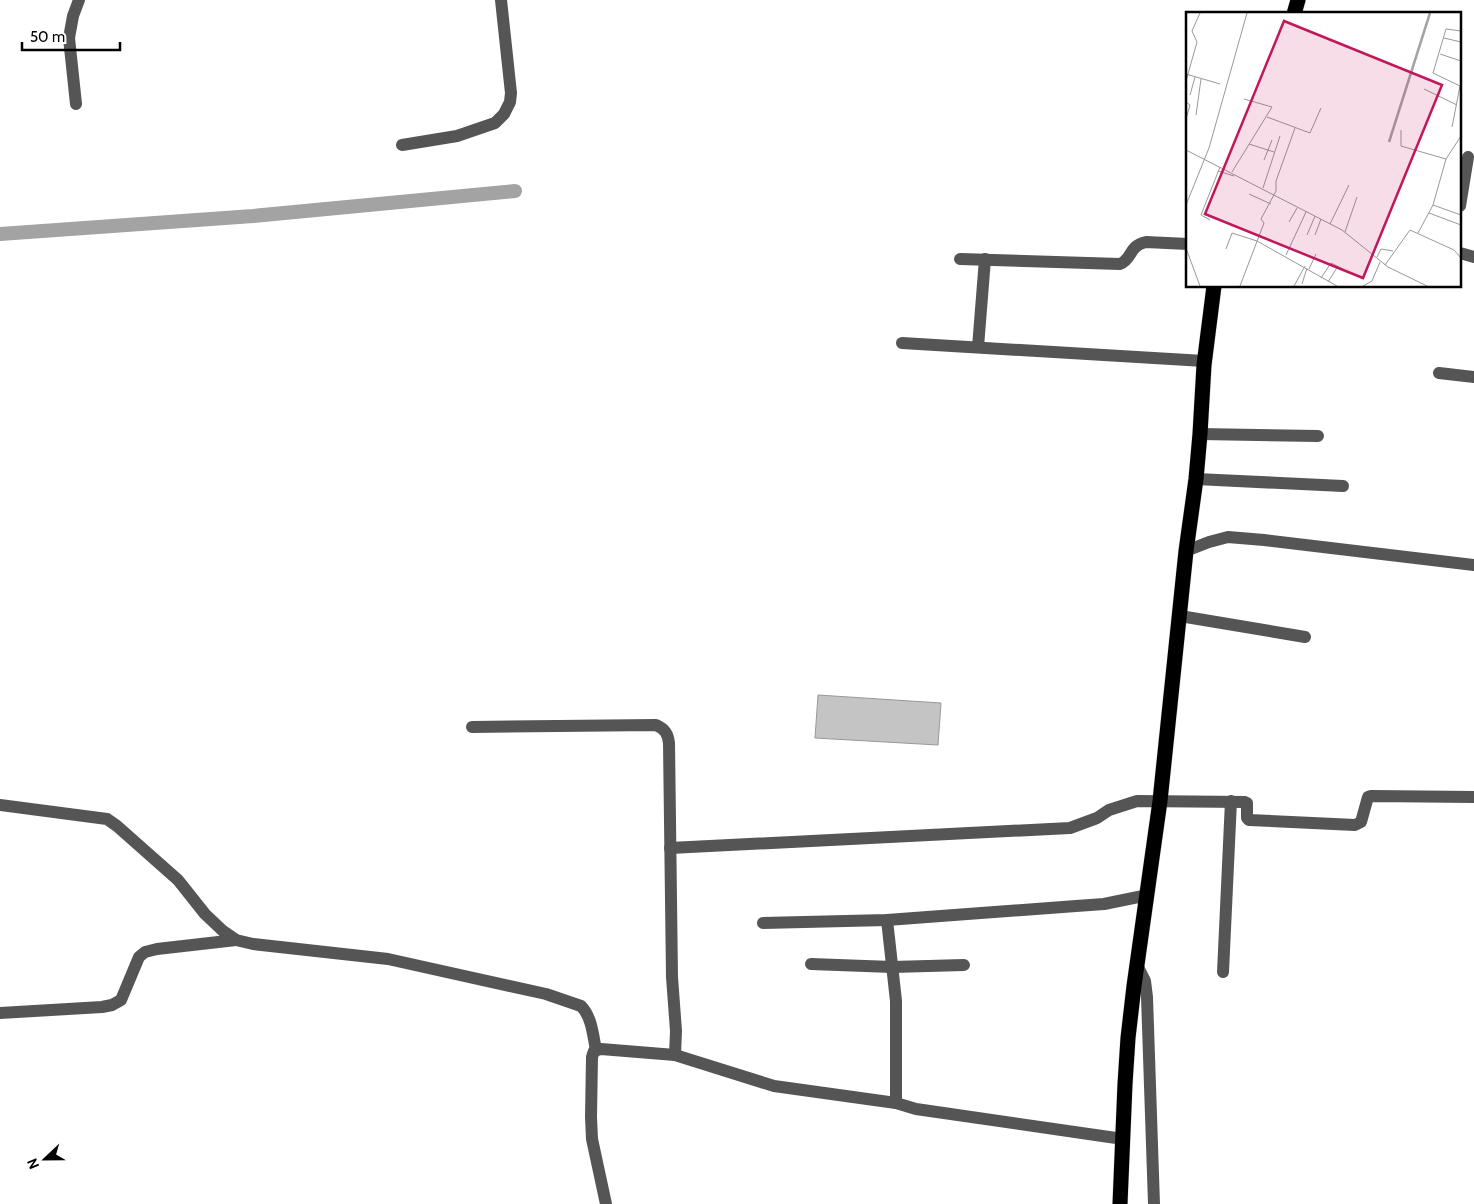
<svg xmlns="http://www.w3.org/2000/svg" width="1474" height="1204" font-family="Cabin,sans-serif">
<style>
.lines{fill:none;stroke-linecap:round;stroke-linejoin:round}
.canal{stroke:#a3a3a3;stroke-width:14}
.building{fill:#c4c4c4;stroke:#999}
.highway-casing{stroke:#dbdbdb;stroke-width:16}
.minor{stroke:#555;stroke-width:12}
.highway{stroke:#000;stroke-width:15}
.inset-river{fill:none;stroke:#a3a3a3;stroke-width:2.5}
.inset-road{fill:none;stroke:#999;stroke-width:1}
.view{fill:#c2185b;fill-opacity:0.15;stroke:#c2185b;stroke-width:2.5}
.inset-edge{fill:none;stroke:#000;stroke-width:2.5}
</style>
<rect width="100%" height="100%" fill="#fff"/>
<g class="lines">
<polyline class="canal" points="0,234 253,216 515,191"/>
</g>
<polygon class="building" points="818,695 941,703 938,745 815,738"/>
<g class="lines">
<g class="highway-casing">
<g id="highway">
<polyline points="1294,14 1298,0"/>
<polyline points="1120,1204 1125,1084 1128,1038 1134,986 1160,801 1186,551 1196,479 1200,434 1204,365 1214,286"/>
</g>
</g>
<g class="minor">
<polyline points="76,104 69,38 73,16 79,0"/>
<polyline points="402,145 457,136 495,123 504,114 510,102 511,93 501,0"/>
<polyline points="1460,206 1468,157"/>
<polyline points="1460,253 1474,257"/>
<path d="M960 259 1120 264C1133 259 1128 246 1146 242L1188 244"/>
<polyline points="902,343 1204,361"/>
<polyline points="978,347 985,259"/>
<polyline points="1439,373 1474,377"/>
<polyline points="1200,434 1318,436"/>
<polyline points="1196,479 1343,486"/>
<polyline points="1186,551 1209,542 1228,537 1264,540 1474,565"/>
<polyline points="1180,616 1305,637"/>
<path d="M472 727 656 725C665 729 668 734 669 743L672 977 676 1031 675 1055"/>
<path d="M0 805 107 819 117 826 178 880 205 914 223 931 236 940 253 944 388 959 546 994 581 1006C592 1017 593 1036 596 1050"/>
<polyline points="670,848 1070,828 1097,818 1109,810 1137,801 1245,802 1247,803 1247,818 1249,820 1355,825 1361,822 1368,797 1371,796 1474,797"/>
<polyline points="887,920 896,1001 896,1103"/>
<polyline points="763,923 887,920 1076,906 1104,904 1148,895"/>
<polyline points="811,964 892,967 964,965"/>
<polyline points="1137,965 1145,981 1147,997 1154,1204"/>
<polyline points="1223,972 1231,801"/>
<polyline points="0,1013 102,1007 112,1005 121,1000 139,957 145,952 157,949 236,940"/>
<polyline points="606,1204 592,1139 591,1117 592,1057 594,1051 601,1049 675,1055 774,1086 896,1103 916,1109 1123,1139"/>
</g>
<use href="#highway" class="highway"/>
</g>
<g transform="translate(1186 12)">
<rect width="275" height="275" fill="#fff"/>
<path class="inset-river" d="M203 130 244 1"/>
<path class="inset-road" d="M258 26 275 30M254 42 275 49M0 62 34 72M0 69 11 30 6 19 14 1M238 77 271 93M4 83 9 65M0 90 4 93 0 107M10 103 15 67M81 105 124 121 135 96M266 115 274 74 247 61 260 17 275 19M215 118V134L260 147M63 132 88 140M0 138 156 218 202 255 241 274M78 148 86 128M32 159 48 164M46 160 86 95 58 87M77 176 94 124M63 182 85 192M0 193 23 136 61 1M247 193 275 203M243 201 275 213M24 208 15 203 34 155M103 210 111 196M144 212 163 173M159 220 171 185M232 221 247 193 260 147 275 124M121 223 129 204M129 223 135 207M0 236 14 274M40 237 46 221 71 229 151 274M100 243 120 200M191 245 195 237 207 239M199 253 224 218 268 238 275 246M123 257 130 242M135 266 145 251 157 257M142 270 152 254M116 272 121 256M54 274 78 211 75 207 90 179V169L109 116M108 274 119 254M177 274 186 269 194 250"/>
<path class="view" d="M98 9 256 73 177 266 19 202Z"/>
<rect width="275" height="275" class="inset-edge"/>
</g>
<g transform="translate(45 1159) rotate(248)" stroke="#ffffff" stroke-width="4" paint-order="stroke">
<path d="M0-4L9 19L0 12L-9 19Z" fill="#000000"/>
<text y="-8" font-size="14" font-weight="bold" text-anchor="middle" fill="#000000">N</text>
</g>
<path d="M22 42v8h98v-8" fill="none" stroke="#000000" stroke-width="2.5"/>
<text x="30" y="42" font-size="15" fill="#000000" stroke="#ffffff" stroke-width="4" paint-order="stroke">50 m</text>
</svg>
